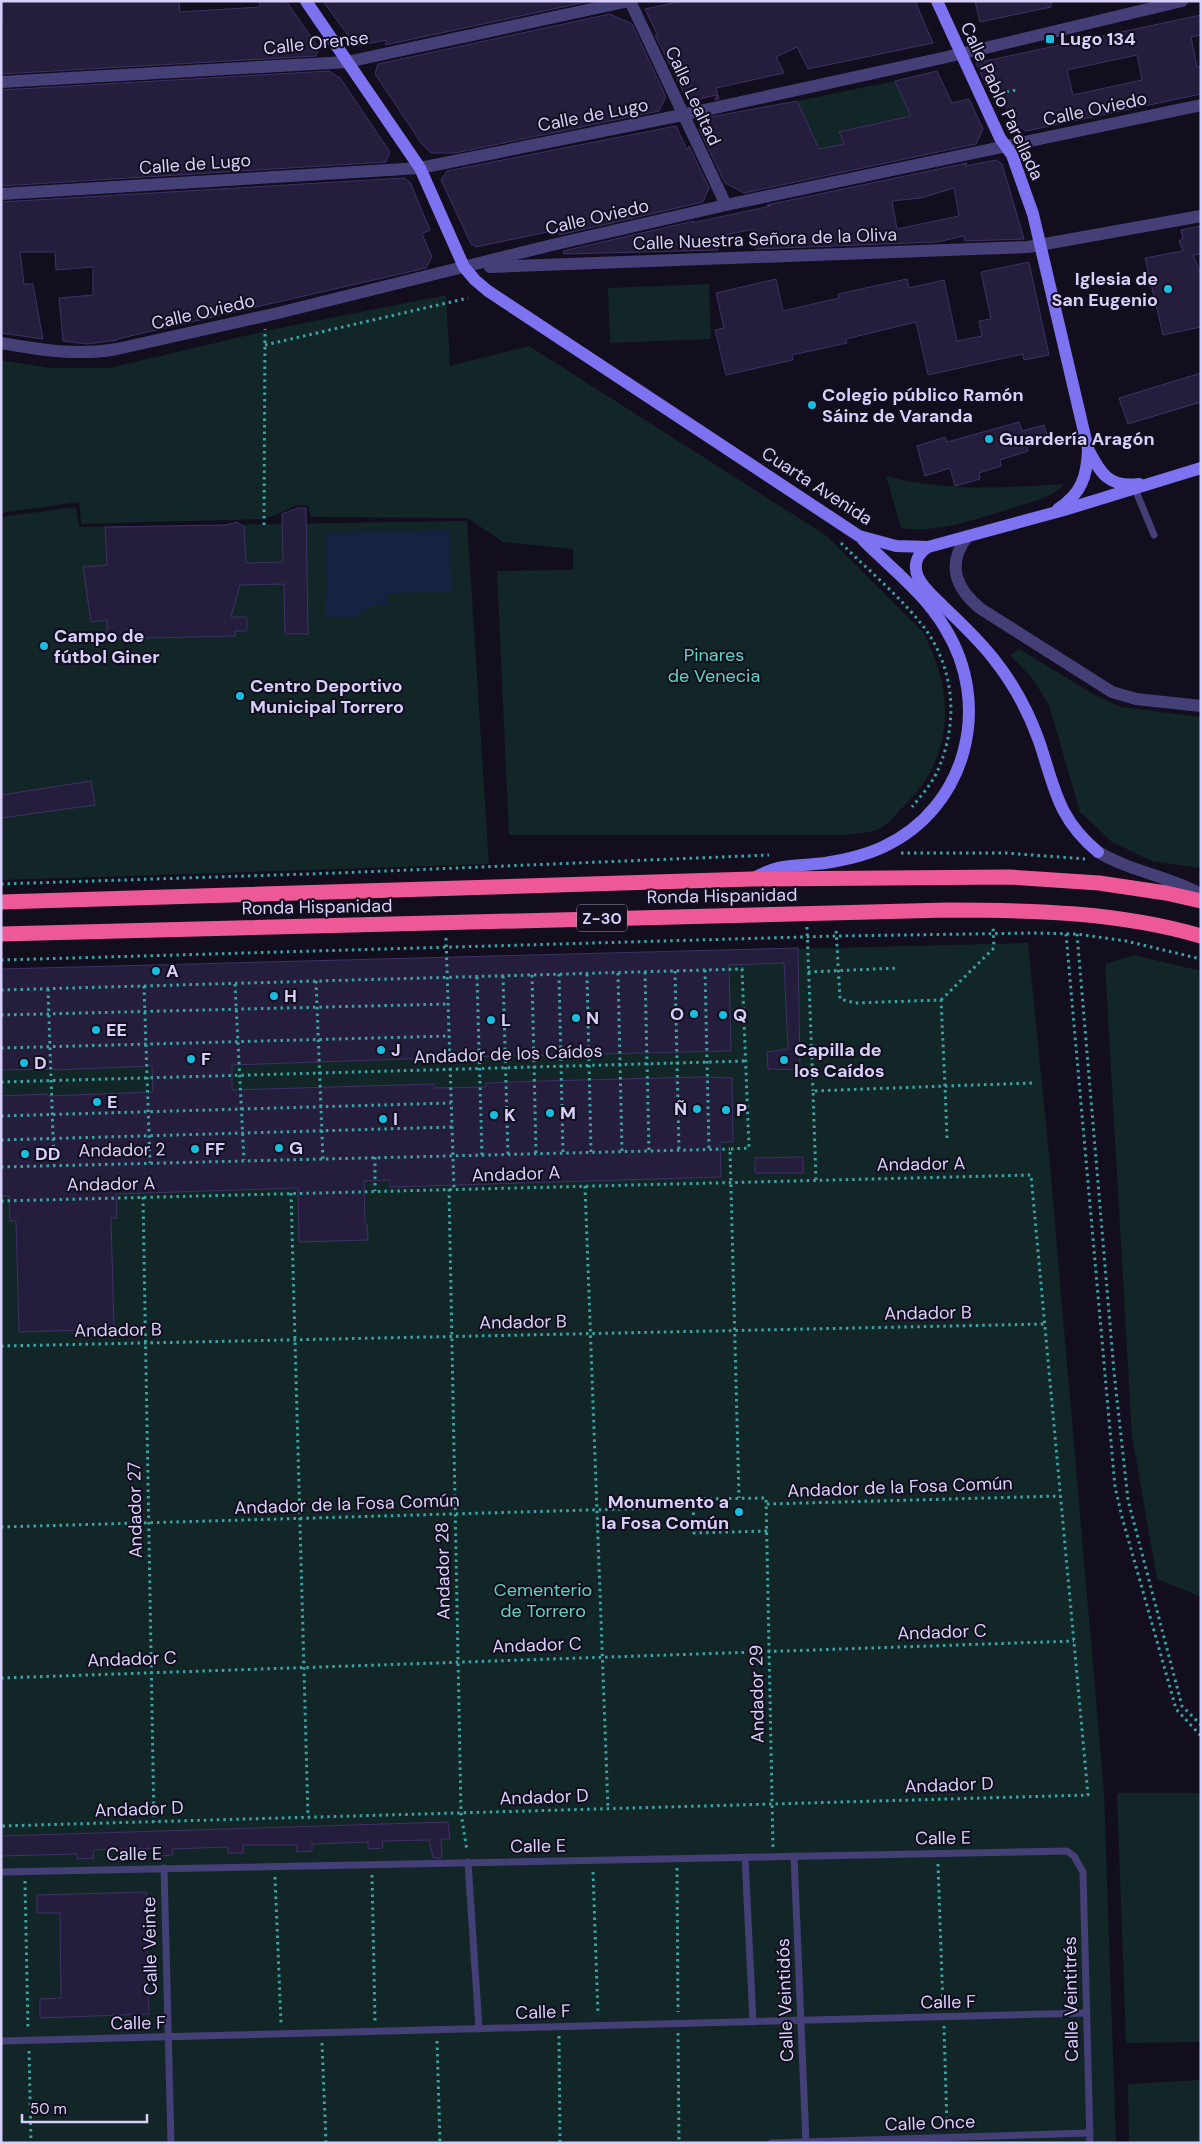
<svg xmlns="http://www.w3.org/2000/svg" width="1202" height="2144" font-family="'DM Sans',sans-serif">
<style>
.green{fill:#122627}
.water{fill:#142342}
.building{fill:#251d3c;stroke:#3f3166;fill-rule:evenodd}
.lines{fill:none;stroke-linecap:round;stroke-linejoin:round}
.path{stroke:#3ba3a3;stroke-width:3;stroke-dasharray:2.5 4;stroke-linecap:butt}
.lane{stroke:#443f77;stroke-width:7}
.street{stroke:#443f77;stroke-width:12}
.secondary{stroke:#7d72ef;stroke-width:12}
.highway{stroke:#ec5996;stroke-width:15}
.poi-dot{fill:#19bddd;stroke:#120e1e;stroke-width:2}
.labels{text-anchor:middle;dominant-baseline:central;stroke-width:4;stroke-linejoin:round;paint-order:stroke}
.shield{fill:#120e1e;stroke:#9d96b8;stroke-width:1}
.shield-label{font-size:16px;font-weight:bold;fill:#d8d0fa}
.poi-label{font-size:18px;font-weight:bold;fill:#d8d0fa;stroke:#120e1e;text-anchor:start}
.street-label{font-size:18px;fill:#d8d0fa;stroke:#120e1e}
.park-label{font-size:18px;fill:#65d1bd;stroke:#120e1e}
</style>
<rect width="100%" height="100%" fill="#120e1e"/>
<g class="green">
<polygon points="895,81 912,116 839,132 843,144 819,150 797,101"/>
<polygon points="709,284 711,339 610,343 608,288"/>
<path d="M446 295 450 366 529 346 827 536 923 632C955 693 955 757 903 807 896 814 888 824 881 828 872 833 856 833 847 835H509L497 571 573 570V549L503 542 468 518 311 517 308 506 298 505 265 519 81 524 79 502 1 513V360L50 368H110L265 331Z"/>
<path d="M886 476C946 492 1005 488 1065 484 1061 487 1058 491 1053 493 1040 501 1024 504 1010 509 975 519 937 534 901 528Z"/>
<polygon points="76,507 79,527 467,521 489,864 1,880 1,517"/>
<polygon points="1019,649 1095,695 1121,707 1201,717 1201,868 1152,861 1112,842 1080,812 1049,705 1032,678 1010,655"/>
<polygon points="1028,943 1049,1155 1104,1792 1116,2143 1,2143 1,969"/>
<polygon points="1134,955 1201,971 1201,1597 1157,1579 1132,1436 1105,964"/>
<polygon points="1117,1793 1201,1793 1201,2042 1126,2043"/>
<polygon points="1201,2080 1201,2143 1129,2143 1128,2084"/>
</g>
<polygon class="water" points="450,530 451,592 387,593 387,605 372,606 352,618 325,618 325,595 327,595 326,533"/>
<g class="building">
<polygon points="2,1 179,1 180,12 260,7 259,1 286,1 319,48 316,56 1,74 1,23 3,23"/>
<polygon points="323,1 584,1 586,2 385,45 387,40 356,46"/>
<polygon points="683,1 915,1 933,43 808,69 797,47 776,57 784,73 716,88 719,99 715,100 717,95 688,101 655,35 658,36 645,9"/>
<polygon points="975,1 1051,1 1051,7 980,22"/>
<polygon points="610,14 632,24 666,97 659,111 455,153 431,153 422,144 375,74 378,64"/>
<path d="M1201 15V35L1191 37 1197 67 1201 66V94L1026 131 1014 124 994 83 986 85 976 63ZM1137 55 1142 80 1073 95 1067 70Z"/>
<polygon points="329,71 340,78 390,152 386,162 1,186 1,90"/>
<polygon points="937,71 952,103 969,99 983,129 976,144 744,193 725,183 699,129 705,118 797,101 819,149 844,144 839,132 911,116 895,81"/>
<polygon points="676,126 687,150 689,146 709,188 703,202 559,235 557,230 476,247 471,244 441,180 447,171"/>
<path d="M996 160 1002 164 1024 239 965 241 964 236 937 242 756 249 754 229 715 237 718 250 564 254 563 251 694 221 692 223 771 206 767 205 967 163 965 166ZM954 188 959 216 897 229 892 201 921 198Z"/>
<polygon points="404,178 410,182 430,230 422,234 432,257 426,268 117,339 117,340 87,344 63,341 59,298 93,295 93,267 56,270 55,252 20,252 24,284 33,284 43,339 1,333 1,202"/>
<polygon points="1201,226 1201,254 1193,255 1201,275 1201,327 1163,335 1145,258 1183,251 1179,241 1183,239 1181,230"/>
<polygon points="1029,262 1049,355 1024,360 1023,354 928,375 916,322 846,339 847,343 792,355 793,360 726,375 715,330 724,328 716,293 776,279 783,311 839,298 838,294 907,279 909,288 944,280 957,341 982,336 979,321 991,319 981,272"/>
<polygon points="1201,373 1201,402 1128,424 1119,398"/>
<polygon points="1019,422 1022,431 1044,425 1048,439 1026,445 1028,451 1000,460 1001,466 979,473 980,479 955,486 950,468 925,476 917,446 945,437 947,442"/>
<polygon points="298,508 306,508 308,634 285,634 284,584 240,585 231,617 247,617 247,631 235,631 235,636 107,639 107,620 91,622 83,567 107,565 105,527 226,525 237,522 244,527 246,563 283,562 282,514"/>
<polygon points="91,781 95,805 1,818 1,795"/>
<polygon points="798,948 800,1070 768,1069 767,1052 788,1049 784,963 729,965 731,1051 463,1057 463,1053 434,1054 434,1058 232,1065 232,1090 434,1084 434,1088 486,1087 486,1083 542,1081 703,1077 732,1078 733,1142 720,1142 721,1177 390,1187 390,1180 364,1181 365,1224 367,1224 368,1240 299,1242 298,1188 116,1194 117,1218 111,1218 114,1329 19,1332 16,1221 10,1221 9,1196 1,1196 1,1096 47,1094 47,1096 153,1092 152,1066 55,1070 55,1069 1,1070 1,969"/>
<polygon points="803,1157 803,1173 755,1173 755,1158"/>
<polygon points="448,1822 450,1839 441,1839 442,1858 433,1858 429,1840 382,1841 383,1848 368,1849 368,1842 312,1844 312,1851 297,1852 297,1845 243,1845 243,1853 228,1853 228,1847 172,1849 173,1855 159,1856 158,1848 93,1850 94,1858 77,1859 77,1854 1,1856 1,1836"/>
<polygon points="146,1892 149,2014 40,2018 40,1999 61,1998 60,1913 37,1913 37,1895"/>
</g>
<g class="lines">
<g class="path">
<polyline points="1000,93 1016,90"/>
<polyline points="265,345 468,298"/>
<polyline points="264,525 265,329"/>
<path d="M841 543C867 569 896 593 919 621 956 665 960 726 935 776 929 787 920 797 912 807"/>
<polyline points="901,853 1006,853 1085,859"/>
<polyline points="1,884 337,873 769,855"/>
<polyline points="807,927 813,1091"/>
<polyline points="1066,934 1115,1487 1122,1517 1176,1709 1201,1736"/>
<polyline points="1077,934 1114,1372 1128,1500 1182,1706 1201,1725"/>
<polyline points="446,938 454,1189"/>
<polyline points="1,960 837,936 1035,933 1077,934 1126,941 1201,959"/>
<polyline points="705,970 709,1149"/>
<polyline points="675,971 679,1150"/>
<polyline points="645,972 649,1151"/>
<polyline points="808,972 898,968"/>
<polyline points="618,973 622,1151"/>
<polyline points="559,974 563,1153"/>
<polyline points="587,974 591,1152"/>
<polyline points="532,975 536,1153"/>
<polyline points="503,976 508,1154"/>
<polyline points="477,977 482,1155"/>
<polyline points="316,981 323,1159"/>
<polyline points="235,984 244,1160"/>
<polyline points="144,986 150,1163"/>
<polyline points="48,989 54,1165"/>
<polyline points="1,990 742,969 749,1148 730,1149 739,1498"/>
<polyline points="941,1000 994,948 993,926"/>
<polyline points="1,1015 448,1004"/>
<polyline points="1,1048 449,1036"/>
<polyline points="1,1082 746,1061"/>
<polyline points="1,1116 451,1103"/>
<polyline points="947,1138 945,1086 1035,1083"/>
<polyline points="1,1140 452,1127"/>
<polyline points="375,1157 375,1191"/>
<polyline points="1,1167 730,1149"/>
<polyline points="816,1180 813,1091 945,1086 941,1000 855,1003 840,999 836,928"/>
<polyline points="585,1186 608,1809"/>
<polyline points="449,1189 461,1813 467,1851"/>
<polyline points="291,1193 308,1817"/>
<polyline points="143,1197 154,1822"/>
<polyline points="1,1201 1031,1175 1088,1795 1,1826"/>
<polyline points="1,1346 1045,1324"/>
<polyline points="767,1504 1060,1496"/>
<polyline points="1,1527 694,1507"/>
<polyline points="767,1531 694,1533 693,1499 766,1498 773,1848"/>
<polyline points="1,1678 1074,1641"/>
<polyline points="938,1864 943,2007"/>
<polyline points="677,1868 678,2012"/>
<polyline points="593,1872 598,2015"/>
<polyline points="372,1875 375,2021"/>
<polyline points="275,1877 281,2023"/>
<polyline points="25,1881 28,2030"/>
<polyline points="944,2026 947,2127"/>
<polyline points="678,2033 679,2143"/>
<polyline points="559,2036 560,2143"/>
<polyline points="437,2041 440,2143"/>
<polyline points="322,2043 326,2143"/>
<polyline points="29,2051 31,2143"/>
</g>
<g class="lane">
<polyline points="1135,489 1154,535"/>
<polyline points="794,1856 806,2143"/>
<polyline points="745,1857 753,2022"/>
<polyline points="468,1862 479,2029"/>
<polyline points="164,1868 171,2143"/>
<polyline points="1,1872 1067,1851 1074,1856 1083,1872 1090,2143"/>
<polyline points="1,2041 1086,2013"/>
<polyline points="771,2143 1090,2133"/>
</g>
<g class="street">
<polyline points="630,1 726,205"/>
<polyline points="1,82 347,62 629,1"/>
<polyline points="1,194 420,168 682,115 947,57 1182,1"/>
<polyline points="490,267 1028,247 1201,216"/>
<path d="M1 343C41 350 77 356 117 349L278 313 552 245 726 205 1201 105"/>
<path d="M967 537C946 565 956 589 981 609L1112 692 1136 699 1201 706"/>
<path d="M1098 852C1132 872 1168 876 1201 894"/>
</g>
<g class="secondary">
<polyline points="306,1 420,168 464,267 475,280 488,291 859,536 896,546 928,547 1064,510 1201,468"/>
<path d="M937 1 1000 138 1012 155 1033 214 1088 449C1100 473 1109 488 1139 484"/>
<path d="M1058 509C1081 494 1087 477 1088 450"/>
<path d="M928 547C917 554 913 565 918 577 923 588 934 597 943 606 960 622 978 639 993 658 1013 683 1028 710 1039 741 1055 788 1057 818 1098 852"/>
<path d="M752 879C782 862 794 867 825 863 844 860 866 855 883 847 967 808 993 705 945 628 925 594 891 568 863 540"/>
</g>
<g class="highway">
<polyline points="1,902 752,879 1010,877 1099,883 1166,893 1201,901"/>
<path d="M1 934 948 910C1033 910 1119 912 1201 936"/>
</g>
</g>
<g class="poi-dot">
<rect x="1045" y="34" width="10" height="10" rx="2.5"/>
<circle cx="1168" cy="289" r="5"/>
<circle cx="812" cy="405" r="5"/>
<circle cx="989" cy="439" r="5"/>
<circle cx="44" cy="646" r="5"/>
<circle cx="240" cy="696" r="5"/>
<circle cx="156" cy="971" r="5"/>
<circle cx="274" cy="996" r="5"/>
<circle cx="694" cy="1014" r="5"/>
<circle cx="723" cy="1015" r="5"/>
<circle cx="576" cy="1018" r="5"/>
<circle cx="491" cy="1020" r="5"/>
<circle cx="96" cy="1030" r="5"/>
<circle cx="381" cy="1050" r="5"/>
<circle cx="191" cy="1059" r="5"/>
<circle cx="784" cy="1060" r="5"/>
<circle cx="24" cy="1063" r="5"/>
<circle cx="97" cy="1102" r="5"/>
<circle cx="697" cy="1109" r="5"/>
<circle cx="726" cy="1110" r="5"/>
<circle cx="550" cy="1113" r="5"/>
<circle cx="494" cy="1115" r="5"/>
<circle cx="383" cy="1119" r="5"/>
<circle cx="279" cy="1148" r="5"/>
<circle cx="195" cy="1149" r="5"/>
<circle cx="25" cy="1154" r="5"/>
<circle cx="739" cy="1512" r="5"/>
</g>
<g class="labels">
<rect class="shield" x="577" y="904.5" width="50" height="27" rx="4"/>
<g class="shield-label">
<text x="602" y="918">Z-30</text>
</g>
<g class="poi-label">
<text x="1060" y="39">Lugo 134</text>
<text x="1158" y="279" text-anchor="end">Iglesia de<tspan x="1158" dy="21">San Eugenio</tspan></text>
<text x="822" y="395">Colegio público Ramón<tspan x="822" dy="21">Sáinz de Varanda</tspan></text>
<text x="999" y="439">Guardería Aragón</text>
<text x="54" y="636">Campo de<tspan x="54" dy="21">fútbol Giner</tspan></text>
<text x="250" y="686">Centro Deportivo<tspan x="250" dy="21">Municipal Torrero</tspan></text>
<text x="166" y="971">A</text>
<text x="284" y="996">H</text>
<text x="684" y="1014" text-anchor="end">O</text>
<text x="733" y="1015">Q</text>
<text x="586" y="1018">N</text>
<text x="501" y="1020">L</text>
<text x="106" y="1030">EE</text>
<text x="391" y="1050">J</text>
<text x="794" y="1050">Capilla de<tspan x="794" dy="21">los Caídos</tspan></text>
<text x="201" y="1059">F</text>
<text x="34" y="1063">D</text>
<text x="107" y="1102">E</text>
<text x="687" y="1109" text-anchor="end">Ñ</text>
<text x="736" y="1110">P</text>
<text x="560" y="1113">M</text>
<text x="504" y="1115">K</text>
<text x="393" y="1119">I</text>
<text x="289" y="1148">G</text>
<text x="205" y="1149">FF</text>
<text x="35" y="1154">DD</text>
<text x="729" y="1502" text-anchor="end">Monumento a<tspan x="729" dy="21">la Fosa Común</tspan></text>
</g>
<g class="street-label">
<text transform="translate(316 43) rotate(-6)">Calle Orense</text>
<text transform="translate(693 96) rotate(65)">Calle Lealtad</text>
<text transform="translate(1002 101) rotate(65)">Calle Pablo Parellada</text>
<text transform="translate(1095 109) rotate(-12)">Calle Oviedo</text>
<text transform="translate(593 115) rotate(-11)">Calle de Lugo</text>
<text transform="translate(195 164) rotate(-4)">Calle de Lugo</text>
<text transform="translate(597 217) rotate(-13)">Calle Oviedo</text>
<text transform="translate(765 239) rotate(-2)">Calle Nuestra Señora de la Oliva</text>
<text transform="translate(203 312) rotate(-13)">Calle Oviedo</text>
<text transform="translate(817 486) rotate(33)">Cuarta Avenida</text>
<text transform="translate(722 896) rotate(-1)">Ronda Hispanidad</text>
<text transform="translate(317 907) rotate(-1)">Ronda Hispanidad</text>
<text transform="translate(508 1054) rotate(-2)">Andador de los Caídos</text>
<text transform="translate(122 1150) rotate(-1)">Andador 2</text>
<text transform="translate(921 1164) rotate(-1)">Andador A</text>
<text transform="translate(516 1174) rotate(-2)">Andador A</text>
<text transform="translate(111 1184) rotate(-1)">Andador A</text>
<text transform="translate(928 1313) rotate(-1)">Andador B</text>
<text transform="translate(523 1322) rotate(-1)">Andador B</text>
<text transform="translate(118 1330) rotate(-1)">Andador B</text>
<text transform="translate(900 1487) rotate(-2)">Andador de la Fosa Común</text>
<text transform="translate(347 1504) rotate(-2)">Andador de la Fosa Común</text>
<text transform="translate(135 1510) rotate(-91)">Andador 27</text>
<text transform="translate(443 1571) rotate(-91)">Andador 28</text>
<text transform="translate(942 1632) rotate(-2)">Andador C</text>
<text transform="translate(537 1645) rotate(-2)">Andador C</text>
<text transform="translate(132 1659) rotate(-2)">Andador C</text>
<text transform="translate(757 1694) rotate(-91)">Andador 29</text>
<text transform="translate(949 1785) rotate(-2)">Andador D</text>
<text transform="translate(544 1797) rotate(-2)">Andador D</text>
<text transform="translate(139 1809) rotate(-2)">Andador D</text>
<text transform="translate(943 1838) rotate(-1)">Calle E</text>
<text transform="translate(538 1846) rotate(-1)">Calle E</text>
<text transform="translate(134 1854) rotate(-1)">Calle E</text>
<text transform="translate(150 1946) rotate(-91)">Calle Veinte</text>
<text transform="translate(1071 1999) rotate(-91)">Calle Veintitrés</text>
<text transform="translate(785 2000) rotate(-92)">Calle Veintidós</text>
<text transform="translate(948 2002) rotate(-1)">Calle F</text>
<text transform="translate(543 2012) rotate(-2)">Calle F</text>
<text transform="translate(138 2023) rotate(-1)">Calle F</text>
<text transform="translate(930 2123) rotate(-2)">Calle Once</text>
</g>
<g class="park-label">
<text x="714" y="655">Pinares<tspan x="714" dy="21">de Venecia</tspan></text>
<text x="543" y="1590">Cementerio<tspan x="543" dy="21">de Torrero</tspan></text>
</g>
</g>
<rect width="1202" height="2144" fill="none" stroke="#d8d0fa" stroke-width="5"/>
<path d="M22 2114v8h125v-8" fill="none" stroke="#d8d0fa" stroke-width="2.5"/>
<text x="30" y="2114" font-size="15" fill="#d8d0fa" stroke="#120e1e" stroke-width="4" paint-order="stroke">50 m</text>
</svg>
